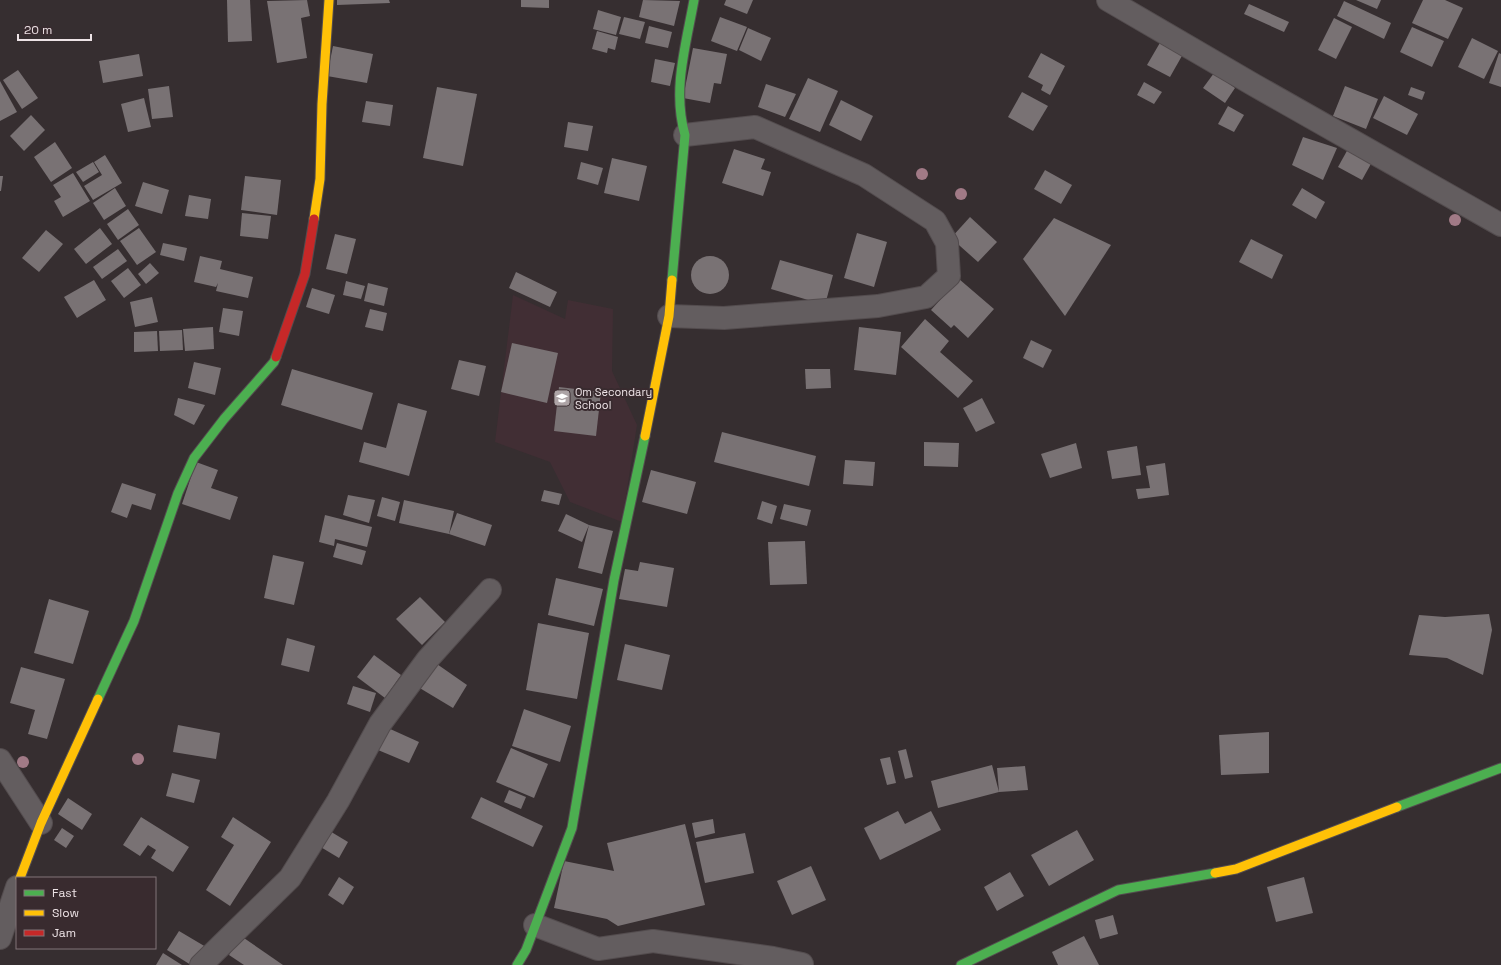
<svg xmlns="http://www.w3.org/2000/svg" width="1501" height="965" font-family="'Space Grotesk',sans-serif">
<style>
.built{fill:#412e34}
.building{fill:#797274}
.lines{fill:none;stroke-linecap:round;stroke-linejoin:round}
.street-casing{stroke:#534c4e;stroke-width:24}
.fast-casing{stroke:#534c4e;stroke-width:11}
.slow-casing{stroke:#534c4e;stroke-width:11}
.jam-casing{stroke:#534c4e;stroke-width:11}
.street{stroke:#635d5f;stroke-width:22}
.fast{stroke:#4caf50;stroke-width:9}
.slow{stroke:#ffc107;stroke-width:9}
.jam{stroke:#c62828;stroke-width:9}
.tree{fill:#a17a86}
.labels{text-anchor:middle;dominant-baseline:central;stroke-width:4;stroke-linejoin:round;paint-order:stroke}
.poi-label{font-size:11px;fill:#ede3e6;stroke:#392b2f;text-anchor:start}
</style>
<rect width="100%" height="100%" fill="#362e30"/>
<polygon class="built" points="513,295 565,319 568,300 613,309 612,371 637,425 622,522 570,502 550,462 495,442"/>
<g class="building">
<polygon points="227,0 250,0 252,41 228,42"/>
<polygon points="307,0 310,16 301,18 307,58 277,63 267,1"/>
<polygon points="337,0 389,0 390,3 337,5"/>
<polygon points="521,0 549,0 549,8 521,7"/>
<polygon points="643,0 680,1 674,26 639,17"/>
<polygon points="726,0 753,0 747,14 724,5"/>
<polygon points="1356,0 1381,0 1377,9"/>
<polygon points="1423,0 1445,0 1463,8 1448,39 1412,23"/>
<polygon points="1344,1 1391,23 1384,39 1337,16"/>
<polygon points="1249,4 1289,22 1284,32 1244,14"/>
<polygon points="598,10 621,17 616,35 593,29"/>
<polygon points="624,17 645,22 640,39 619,34"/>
<polygon points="720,17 747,27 737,51 711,41"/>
<polygon points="1334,18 1352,27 1336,59 1318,50"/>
<polygon points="649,26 672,32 668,48 645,43"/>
<polygon points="1412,27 1444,41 1432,67 1400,52"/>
<polygon points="748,28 771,38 761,61 739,50"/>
<polygon points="597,31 618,37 615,50 608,48 607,53 592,49"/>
<polygon points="1472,38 1498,51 1484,79 1458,67"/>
<polygon points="1161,41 1183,54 1170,77 1147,65"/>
<polygon points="333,46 373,54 367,83 327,76"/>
<polygon points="693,48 727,54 721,84 714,83 710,103 683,98"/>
<polygon points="1041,53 1065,66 1050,95 1041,90 1043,85 1028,77"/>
<polygon points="1499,53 1501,54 1501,87 1489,83"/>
<polygon points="139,54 143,76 103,83 99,61"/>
<polygon points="655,59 675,63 670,86 651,82"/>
<polygon points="18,70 38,98 22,109 3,80"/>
<polygon points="1214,73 1235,88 1225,103 1203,88"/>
<polygon points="808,78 838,91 820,132 789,119"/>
<polygon points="0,81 17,112 0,121"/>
<polygon points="1144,82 1162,92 1154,104 1137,95"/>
<polygon points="766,84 796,94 785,117 758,107"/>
<polygon points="169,86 173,117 152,119 148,89"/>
<polygon points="1345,86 1378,99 1366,129 1333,116"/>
<polygon points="437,87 477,94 463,166 423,158"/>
<polygon points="1411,87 1425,92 1422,100 1408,95"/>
<polygon points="1022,92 1048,106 1033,131 1008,117"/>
<polygon points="1384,96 1418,114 1407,135 1373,118"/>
<polygon points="144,98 151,127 128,132 121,104"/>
<polygon points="841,100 873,116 861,141 829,125"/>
<polygon points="366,101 393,105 390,126 362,122"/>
<polygon points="1228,106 1244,115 1234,132 1218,124"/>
<polygon points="31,115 45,130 24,151 10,136"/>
<polygon points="568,122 593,126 588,151 564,147"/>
<polygon points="1303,137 1337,148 1323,180 1292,165"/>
<polygon points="55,142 72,168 51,182 34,157"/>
<polygon points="734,149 765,159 761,169 771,172 763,196 722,183"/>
<polygon points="1348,149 1372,162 1362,180 1338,167"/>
<polygon points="105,155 122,183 93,200 84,186 102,175 94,162"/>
<polygon points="612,158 647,166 639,201 604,193"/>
<polygon points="93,162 99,172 83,182 76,172"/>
<polygon points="581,162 603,168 598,185 577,179"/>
<polygon points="1045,170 1072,185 1061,204 1034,189"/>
<polygon points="73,173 90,201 63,217 54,201 61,197 53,185"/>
<polygon points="0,176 3,176 1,191 0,191"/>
<polygon points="245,176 281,180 277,215 241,210"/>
<polygon points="143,182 169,190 162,214 135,206"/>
<polygon points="115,188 126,206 104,220 93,203"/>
<polygon points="1302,188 1325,202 1316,219 1292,205"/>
<polygon points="189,195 211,199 208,219 185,216"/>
<polygon points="128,209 139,225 118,240 107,224"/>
<polygon points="242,213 271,216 268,239 240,236"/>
<polygon points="970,217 997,242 978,262 951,238"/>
<polygon points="1054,218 1111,245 1065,316 1023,259"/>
<polygon points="100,228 112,244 86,264 74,249"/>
<polygon points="139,228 156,252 137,265 120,241"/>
<polygon points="46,230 63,244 39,272 22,258"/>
<polygon points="857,233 887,242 874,287 844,278"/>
<polygon points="335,234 356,239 347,274 326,269"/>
<polygon points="1251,239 1283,255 1272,279 1239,262"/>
<polygon points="163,243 187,248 184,261 160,255"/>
<polygon points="118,249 127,261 102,279 93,267"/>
<polygon points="200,256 222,261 220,269 253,277 248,298 216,291 218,283 216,287 194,282"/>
<circle cx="710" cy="275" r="19"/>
<polygon points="780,260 833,275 825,305 771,289"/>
<polygon points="150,263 159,273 146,284 138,274"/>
<polygon points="128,268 141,285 124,298 111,281"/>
<polygon points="516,272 557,292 550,307 509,288"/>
<polygon points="959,279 994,309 968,338 954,325 951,328 931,310"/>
<polygon points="94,280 106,300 77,318 64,297"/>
<polygon points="346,281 365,286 361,299 343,295"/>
<polygon points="368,283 388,288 384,306 364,301"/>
<polygon points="312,288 335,295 329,314 306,307"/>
<polygon points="152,297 158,322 135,327 130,302"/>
<polygon points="223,308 243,311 239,336 219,332"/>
<polygon points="370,309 387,313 383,331 365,327"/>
<polygon points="925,319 949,341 940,352 973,381 958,398 901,347"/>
<polygon points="213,327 214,349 185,351 183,329"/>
<polygon points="859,327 901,332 896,375 854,370"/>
<polygon points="182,330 183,350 160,351 159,331"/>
<polygon points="157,331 158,351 134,352 134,332"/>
<polygon points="1031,340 1052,350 1043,368 1023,358"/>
<polygon points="512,343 558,353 547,403 501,392"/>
<polygon points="459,360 486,366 479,396 451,389"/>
<polygon points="194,362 221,368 215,395 188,388"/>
<polygon points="292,369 373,393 362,430 281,405"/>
<polygon points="805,369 830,369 831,388 806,389"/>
<polygon points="559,387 601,392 596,436 554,431"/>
<polygon points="178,398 205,405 194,425 174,415"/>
<polygon points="982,398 995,423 976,432 963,408"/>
<polygon points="398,403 427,411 409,476 359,462 364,442 386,448"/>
<polygon points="722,432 816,456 809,486 714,462"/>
<polygon points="924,442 959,443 958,467 924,466"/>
<polygon points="1076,443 1082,468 1050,478 1041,454"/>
<polygon points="1137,446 1141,475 1112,479 1107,451"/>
<polygon points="845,460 875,462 873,486 843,484"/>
<polygon points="196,462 218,470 211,488 238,497 230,520 182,504"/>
<polygon points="1165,463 1169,495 1138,499 1136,489 1150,488 1146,466"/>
<polygon points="651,470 696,482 687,514 642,502"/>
<polygon points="122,483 156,494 151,510 132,504 127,518 111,512"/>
<polygon points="544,490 562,494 559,505 541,501"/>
<polygon points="348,495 375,500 369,523 343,515"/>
<polygon points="382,497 400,502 395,521 377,516"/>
<polygon points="404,500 454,511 449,534 399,523"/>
<polygon points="762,501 777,506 772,524 757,519"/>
<polygon points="784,504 811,510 807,526 780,519"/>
<polygon points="457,513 492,525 485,546 449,534"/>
<polygon points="566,514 589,525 613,531 602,574 578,568 589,525 582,542 558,531"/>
<polygon points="325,515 372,527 367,547 335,539 334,546 319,542"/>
<polygon points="805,541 807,584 770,585 768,542"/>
<polygon points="337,543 366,551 362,565 333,557"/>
<polygon points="273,555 304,562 294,605 264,598"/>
<polygon points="640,562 674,568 667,607 619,599 625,569 638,571"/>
<polygon points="556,578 603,589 594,626 548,615"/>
<polygon points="420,597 445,622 422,645 396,619"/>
<polygon points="49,599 89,611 73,664 34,653"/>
<polygon points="1489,614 1492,630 1483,675 1447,658 1409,655 1419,615 1445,617"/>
<polygon points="538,623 589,633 577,699 526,690"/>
<polygon points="287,638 315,646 309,672 281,665"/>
<polygon points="625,644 670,655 662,690 617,680"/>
<polygon points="374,655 401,675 385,698 357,677"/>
<polygon points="434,662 467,685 453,708 418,687"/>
<polygon points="21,667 65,679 47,739 28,734 35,710 10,703"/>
<polygon points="353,686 376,693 370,712 347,704"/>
<polygon points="524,709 571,726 560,762 512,746"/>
<polygon points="178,725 220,733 216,759 173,752"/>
<polygon points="388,728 419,742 409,763 378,750"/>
<polygon points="1269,732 1269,773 1221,775 1219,735"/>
<polygon points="511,748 548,764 534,798 496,782"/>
<polygon points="906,749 913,777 905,779 898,751"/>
<polygon points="890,757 896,783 887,785 880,759"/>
<polygon points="992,765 999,792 997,768 1025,766 1028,790 999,792 938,808 931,781"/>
<polygon points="172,773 200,780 194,803 166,796"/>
<polygon points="509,790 526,797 521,809 504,802"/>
<polygon points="481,797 543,826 533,847 471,818"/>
<polygon points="68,798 92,814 82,830 58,814"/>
<polygon points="898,811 905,824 931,811 941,830 880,860 864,828"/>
<polygon points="141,817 189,847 173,872 151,858 156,850 148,845 140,856 123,845"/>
<polygon points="233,817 271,842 230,906 206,890 234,845 221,837"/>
<polygon points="713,819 715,833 695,838 692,823"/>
<polygon points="685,824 705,905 618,926 607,919 554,908 564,861 614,871 607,843"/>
<polygon points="323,827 348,842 339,858 314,843"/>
<polygon points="62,828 74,836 66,848 54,840"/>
<polygon points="1077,830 1094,860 1049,886 1031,855"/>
<polygon points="745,833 754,873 705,883 696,842"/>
<polygon points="811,866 826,900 792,915 777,881"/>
<polygon points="1010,872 1024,896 997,911 984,887"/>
<polygon points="339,877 354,887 343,905 328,895"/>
<polygon points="1304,877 1313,913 1276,922 1267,887"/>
<polygon points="1113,915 1118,934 1100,939 1095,920"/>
<polygon points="179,931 206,947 191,965 167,950"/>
<polygon points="241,936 283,965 244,965 229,955"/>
<polygon points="1084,936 1099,965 1058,965 1052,952"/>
<polygon points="163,953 182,965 156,965"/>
</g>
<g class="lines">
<g class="street-casing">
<g id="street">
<polyline points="1108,0 1254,85 1501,225"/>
<polyline points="669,316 724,318 878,306 926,297 949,276 947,243 935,221 864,175 755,127 685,135"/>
<polyline points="0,760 41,823"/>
<polyline points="535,925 598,949 653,941 773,958 802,964"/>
<polyline points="0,938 17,887"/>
<polyline points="201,965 290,878 338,801 380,724 428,659 490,590"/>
</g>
</g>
<g class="fast-casing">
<g id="fast">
<path d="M672 280 685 135C672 90 686 45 694 0"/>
<polyline points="98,699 134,621 178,493 194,458 224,419 274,362 276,357"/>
<polyline points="1397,807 1501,768"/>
<polyline points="517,965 526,950 572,828 614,580 645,436"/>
<polyline points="961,965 1118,890 1215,873"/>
</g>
</g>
<g class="slow-casing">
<g id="slow">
<polyline points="314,219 320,179 322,104 329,0"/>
<polyline points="645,436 669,316 672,280"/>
<polyline points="1215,873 1236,869 1397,807"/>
<polyline points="20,878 41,823 98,699"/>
</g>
</g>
<g class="jam-casing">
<polyline id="jam" points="276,357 305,274 314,219"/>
</g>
<use href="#street" class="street"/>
<use href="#fast" class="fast"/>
<use href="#slow" class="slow"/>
<use href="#jam" class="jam"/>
</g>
<g class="tree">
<circle cx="922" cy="174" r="6"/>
<circle cx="961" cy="194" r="6"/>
<circle cx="1455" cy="220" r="6"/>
<circle cx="138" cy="759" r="6"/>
<circle cx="23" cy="762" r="6"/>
</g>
<defs>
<g id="school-square" transform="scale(0.9)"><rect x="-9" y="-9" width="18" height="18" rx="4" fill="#ada4a6" stroke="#392b2f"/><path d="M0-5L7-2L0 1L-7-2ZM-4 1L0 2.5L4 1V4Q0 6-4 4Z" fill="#fff"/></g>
</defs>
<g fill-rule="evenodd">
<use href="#school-square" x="562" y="398"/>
</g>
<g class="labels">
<g class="poi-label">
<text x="575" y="392">Om Secondary<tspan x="575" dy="13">School</tspan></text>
</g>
</g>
<rect x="16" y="877" width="140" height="72" fill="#392b2f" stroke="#817578"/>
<rect x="24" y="890" width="20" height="6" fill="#4caf50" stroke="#817578"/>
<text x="52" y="897" font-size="12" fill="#ede3e6">Fast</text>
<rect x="24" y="910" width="20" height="6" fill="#ffc107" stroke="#817578"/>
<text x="52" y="917" font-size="12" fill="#ede3e6">Slow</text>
<rect x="24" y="930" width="20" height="6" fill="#c62828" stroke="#817578"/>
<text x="52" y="937" font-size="12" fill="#ede3e6">Jam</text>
<path d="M18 34v6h73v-6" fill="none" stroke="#ede3e6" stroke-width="2"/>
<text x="24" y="34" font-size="12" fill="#ede3e6" stroke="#392b2f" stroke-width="3" paint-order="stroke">20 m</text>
</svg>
